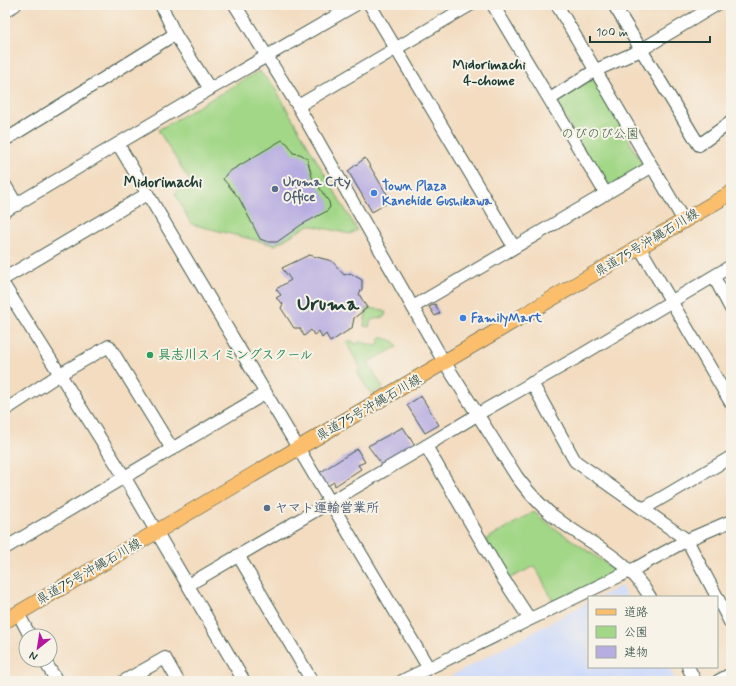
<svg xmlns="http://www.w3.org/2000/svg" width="736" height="686" font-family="Mynerve,'Klee One',sans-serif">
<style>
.built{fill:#cedafa}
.green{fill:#a3d788;stroke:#618a5e}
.building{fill:#b8ade1}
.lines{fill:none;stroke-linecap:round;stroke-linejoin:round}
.minor-casing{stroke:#3f5549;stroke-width:14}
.major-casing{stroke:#3f5549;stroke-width:16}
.minor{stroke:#fff;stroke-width:12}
.major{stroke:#fabe6d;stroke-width:15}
.service-dot{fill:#5c6f8a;stroke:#f7f3e8;stroke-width:1.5}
.shop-dot{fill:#3f7fe0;stroke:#f7f3e8;stroke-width:1.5}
.leisure-dot{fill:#2e9e5b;stroke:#f7f3e8;stroke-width:1.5}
.labels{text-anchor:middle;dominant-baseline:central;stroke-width:4;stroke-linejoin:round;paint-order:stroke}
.park-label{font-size:13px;fill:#395c45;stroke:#f7f3e8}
.service-label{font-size:13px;font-weight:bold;fill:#4e5e75;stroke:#f7f3e8;text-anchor:start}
.shop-label{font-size:13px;font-weight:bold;fill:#366cbe;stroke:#f7f3e8;text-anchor:start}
.street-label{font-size:13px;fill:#1f3d34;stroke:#f7f3e8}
.leisure-label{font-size:13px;font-weight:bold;fill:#27864d;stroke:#f7f3e8;text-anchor:start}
.neighbourhood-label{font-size:14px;font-weight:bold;fill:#1f3d34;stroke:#f7f3e8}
.quarter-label{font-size:15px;font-weight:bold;fill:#1f3d34;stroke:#f7f3e8}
.town-label{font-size:21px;font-weight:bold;fill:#1f3d34;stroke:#f7f3e8}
</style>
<rect width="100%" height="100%" fill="#f7f3e8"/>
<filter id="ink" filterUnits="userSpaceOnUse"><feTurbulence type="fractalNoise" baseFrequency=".025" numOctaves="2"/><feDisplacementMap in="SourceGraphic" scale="8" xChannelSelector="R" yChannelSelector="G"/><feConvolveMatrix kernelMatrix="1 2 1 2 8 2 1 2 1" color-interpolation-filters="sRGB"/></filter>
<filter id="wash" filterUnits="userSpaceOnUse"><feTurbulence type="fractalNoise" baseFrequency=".012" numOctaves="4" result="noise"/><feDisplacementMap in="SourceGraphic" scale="16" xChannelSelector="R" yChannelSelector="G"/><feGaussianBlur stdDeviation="0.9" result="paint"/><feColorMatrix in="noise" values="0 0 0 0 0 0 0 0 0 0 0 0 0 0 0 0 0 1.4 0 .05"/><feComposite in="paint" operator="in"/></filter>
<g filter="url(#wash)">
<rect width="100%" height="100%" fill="#f3dcc0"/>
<g class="built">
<polygon points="621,586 627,597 599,597"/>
<polygon points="589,602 589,667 668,667 677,681 442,681"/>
</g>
<g class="green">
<polygon points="259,71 273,85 357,230 350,234 309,225 275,245 191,224 175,193 191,183 158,130"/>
<polygon points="593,79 642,163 641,168 609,187 604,184 557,104 560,98"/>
<polygon points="367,308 384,310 386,313 384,317 371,320 369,327 364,326"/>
<polygon points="381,337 394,341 397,347 368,362 383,388 371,394 357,372 361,369 346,342 350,340 356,344 360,342 377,346"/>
<path d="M534 512C559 533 587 549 612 568L611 576 553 601 535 566 508 579 485 540Z"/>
</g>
<g id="blocks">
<g class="building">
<polygon points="282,140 288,144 293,153 300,154 307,158 312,177 329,202 330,207 327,211 301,225 277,242 268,242 260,239 239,198 223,179 227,173"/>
<polygon points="365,158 391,201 372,212 348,171"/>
<polygon points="309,255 332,261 344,275 350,273 362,280 362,289 359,294 367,308 354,318 352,328 330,342 326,334 322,338 319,331 314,335 311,330 304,336 300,328 294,328 281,308 283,304 276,298 281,295 276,289 291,280 282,268"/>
<polygon points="435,304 440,313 435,316 429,307"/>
<polygon points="421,396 439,425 425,433 407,405"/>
<polygon points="403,427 415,446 383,466 368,446"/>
<polygon points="357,449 365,462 358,465 361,469 335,486 334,482 324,488 316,475"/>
</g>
</g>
</g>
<g filter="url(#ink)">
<use href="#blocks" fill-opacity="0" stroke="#3f5549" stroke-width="1"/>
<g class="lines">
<g class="minor-casing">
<g id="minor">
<polyline points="161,5 175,34 210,89"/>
<path d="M235 5 298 106 440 355 517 477C529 493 543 509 560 521 595 547 625 556 650 597"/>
<polyline points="370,5 514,247"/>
<polyline points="493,5 606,194"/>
<polyline points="557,5 684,221"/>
<polyline points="614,5 699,145 731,122"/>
<polyline points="5,11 15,5"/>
<polyline points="550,99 594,71 641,50 716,5"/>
<polyline points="298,106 470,5"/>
<polyline points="5,140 175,34"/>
<polyline points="118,144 428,667"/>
<polyline points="5,185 17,205"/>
<polyline points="5,211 210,89 355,5"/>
<polyline points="640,248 731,403"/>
<polyline points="714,277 731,309"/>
<polyline points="5,278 147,194"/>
<polyline points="5,287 125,478 244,681"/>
<polyline points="413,307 651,167"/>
<polyline points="532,383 575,461 687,540 717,597"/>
<polyline points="5,410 60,374 109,346 172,449"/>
<polyline points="426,446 502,577 529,618"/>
<polyline points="643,509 731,457"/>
<polyline points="5,548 266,393"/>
<polyline points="238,555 312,681"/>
<polyline points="188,585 426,446 485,410 578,357 731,266"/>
<polyline points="717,597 731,624"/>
<polyline points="18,613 30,636"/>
<polyline points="44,660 57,681"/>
<polyline points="688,667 695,681"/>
<polyline points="124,681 165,658 178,681"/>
<polyline points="402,681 638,567 687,540 731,521"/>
<polyline points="718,681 731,674"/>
</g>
</g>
<g class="major-casing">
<polyline id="major" points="5,621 731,193"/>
</g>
<use href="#minor" class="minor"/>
<use href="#major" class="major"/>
</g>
</g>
<g class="service-dot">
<circle cx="275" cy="189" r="4"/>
<circle cx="267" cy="508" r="4"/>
</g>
<g class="shop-dot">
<circle cx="374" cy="193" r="4"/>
<circle cx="463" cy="318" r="4"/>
</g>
<circle class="leisure-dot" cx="150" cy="355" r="4"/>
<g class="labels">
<g class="park-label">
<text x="600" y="134">のびのび公園</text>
</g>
<g class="service-label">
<text x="283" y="182">Uruma City<tspan x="283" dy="15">Office</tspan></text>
<text x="275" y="508">ヤマト運輸営業所</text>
</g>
<g class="shop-label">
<text x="382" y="186">Town Plaza<tspan x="382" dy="15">Kanehide Gushikawa</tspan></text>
<text x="471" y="318">FamilyMart</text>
</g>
<g class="street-label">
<text transform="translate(647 243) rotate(-31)">県道75号沖縄石川線</text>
<text transform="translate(369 408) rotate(-30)">県道75号沖縄石川線</text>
<text transform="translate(89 572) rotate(-30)">県道75号沖縄石川線</text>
</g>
<g class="leisure-label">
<text x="158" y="355">具志川スイミングスクール</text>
</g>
<g class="neighbourhood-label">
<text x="489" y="65">Midorimachi<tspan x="489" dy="16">4-chome</tspan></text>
</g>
<g class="quarter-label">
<text x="163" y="183">Midorimachi</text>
</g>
<g class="town-label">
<text x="328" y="304">Uruma</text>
</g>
</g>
<rect width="736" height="686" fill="none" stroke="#f7f3e8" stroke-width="20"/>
<rect x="588" y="596" width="130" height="72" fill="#f7f3e8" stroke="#a1aaa0"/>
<rect x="596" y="609" width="20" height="6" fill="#fabe6d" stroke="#a1aaa0"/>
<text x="624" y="616" font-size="12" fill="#1f3d34">道路</text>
<rect x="596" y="626" width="20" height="12" fill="#a3d788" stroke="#a1aaa0"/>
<text x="624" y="636" font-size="12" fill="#1f3d34">公園</text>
<rect x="596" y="646" width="20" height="12" fill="#b8ade1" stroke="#a1aaa0"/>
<text x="624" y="656" font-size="12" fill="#1f3d34">建物</text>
<g transform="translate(38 648) rotate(210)"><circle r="19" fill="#f7f3e8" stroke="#a1aaa0"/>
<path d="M0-3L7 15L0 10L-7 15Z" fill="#b5179e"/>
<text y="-6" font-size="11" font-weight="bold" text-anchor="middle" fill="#1f3d34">N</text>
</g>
<path d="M590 36v6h120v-6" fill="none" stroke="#1f3d34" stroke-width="2"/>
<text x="596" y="36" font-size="12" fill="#1f3d34" stroke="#f7f3e8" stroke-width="3" paint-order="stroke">100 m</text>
</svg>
